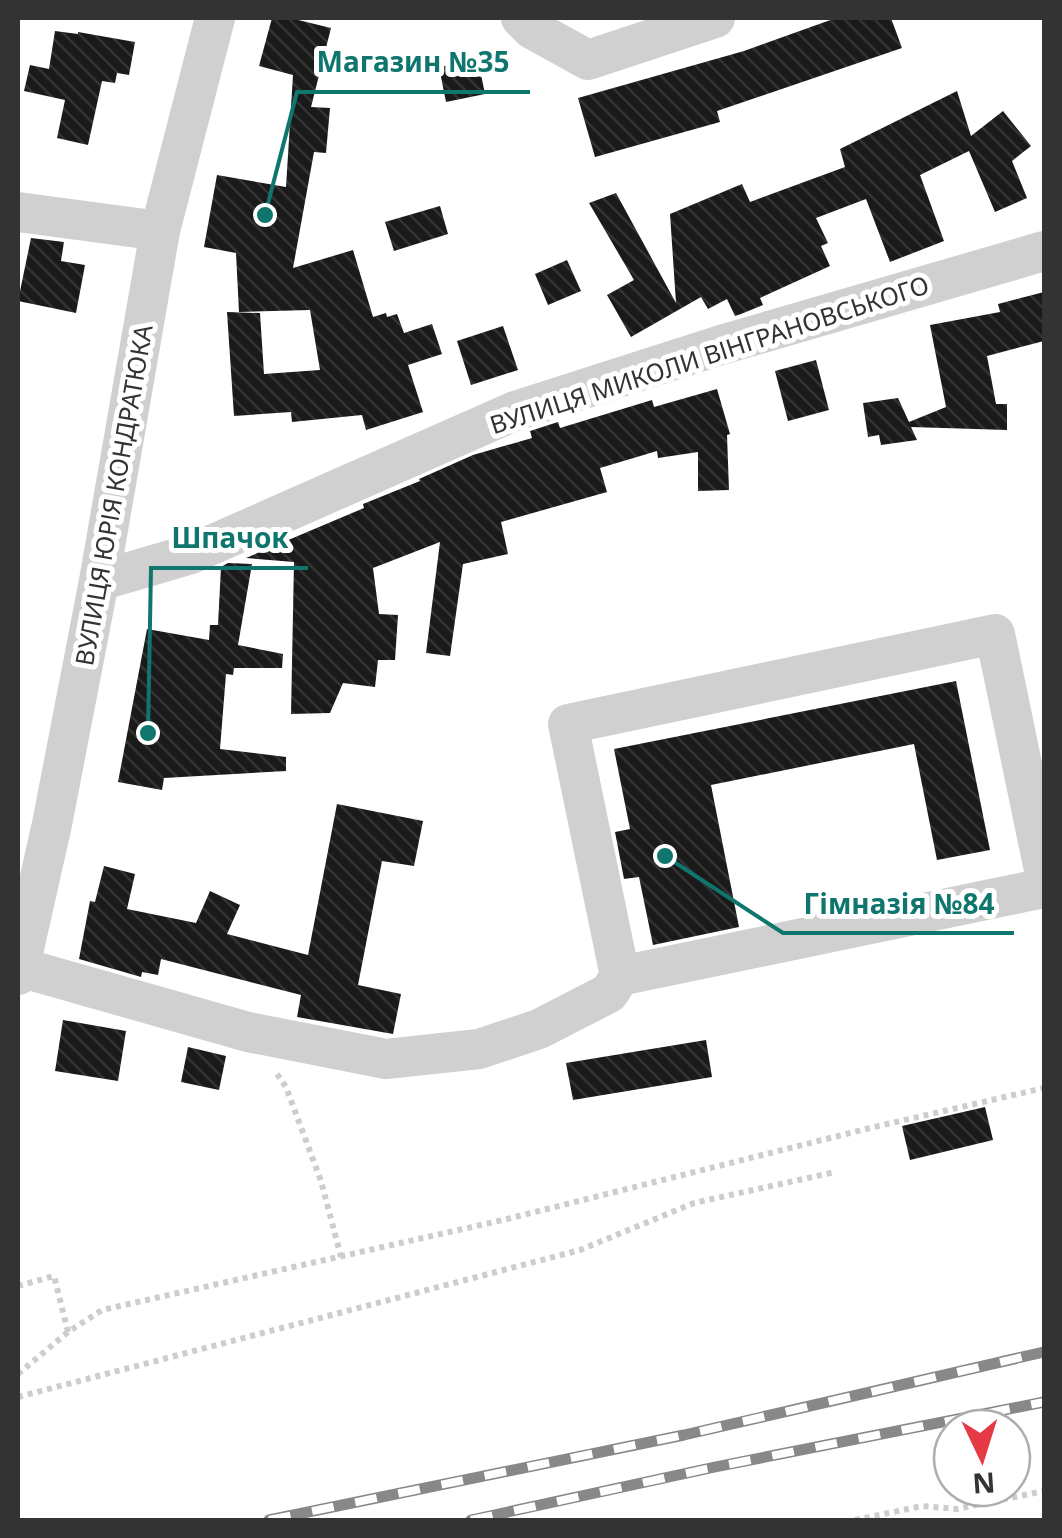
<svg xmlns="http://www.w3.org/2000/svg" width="1062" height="1538" font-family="'Noto Sans',sans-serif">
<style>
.building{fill:url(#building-back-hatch)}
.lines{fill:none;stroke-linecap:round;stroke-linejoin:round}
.path{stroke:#cdcdcd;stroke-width:6;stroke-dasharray:5 5;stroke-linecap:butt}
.minor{stroke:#d0d0d0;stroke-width:40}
.rail-casing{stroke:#888;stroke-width:11}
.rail{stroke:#fff;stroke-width:8;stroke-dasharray:22;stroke-linecap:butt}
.labels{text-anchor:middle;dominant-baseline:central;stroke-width:10;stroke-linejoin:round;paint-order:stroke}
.street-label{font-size:25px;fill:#333;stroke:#fff}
.leader{fill:none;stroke:#0f766e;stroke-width:4}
.callout-dot{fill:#0f766e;stroke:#fff;stroke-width:4}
.callout-label{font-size:28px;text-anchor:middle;font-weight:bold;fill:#0f766e;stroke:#fff;stroke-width:10;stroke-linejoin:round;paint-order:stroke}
</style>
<defs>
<pattern id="building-back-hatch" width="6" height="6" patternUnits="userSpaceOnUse" patternTransform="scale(2.5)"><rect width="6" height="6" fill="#1a1a1a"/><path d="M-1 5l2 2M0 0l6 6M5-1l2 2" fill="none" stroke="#333"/></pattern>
</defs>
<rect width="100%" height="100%" fill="#fff"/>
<g class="building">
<polygon points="272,18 290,18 331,28 311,107 330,108 326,153 314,152 293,268 353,250 373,317 386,313 387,317 397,314 404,333 432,324 442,354 408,365 423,412 366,430 362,415 292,422 291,412 234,416 227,312 260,313 264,374 320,370 310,310 239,312 236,253 204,247 217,175 286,187 293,75 259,66"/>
<polygon points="836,18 891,18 902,48 717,111 720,122 595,157 578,98 744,51"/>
<polygon points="55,31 78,34 78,32 135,42 129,75 117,73 115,83 102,81 88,145 57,138 65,100 24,91 30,65 49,69"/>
<polygon points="478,60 485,94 446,102 439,67"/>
<polygon points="957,91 971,136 1003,111 1031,146 1012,161 1027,198 995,212 969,151 920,175 944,241 890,262 866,199 816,218 828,243 821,246 830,266 760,298 763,305 741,314 735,316 727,299 708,309 701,297 631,337 607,295 634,280 589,203 616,193 676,303 670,214 742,184 750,202 845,167 840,149"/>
<polygon points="440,206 448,234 394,251 385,222"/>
<polygon points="31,238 64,242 61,261 85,265 76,313 18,301"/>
<polygon points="567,260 581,291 548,305 535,274"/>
<polygon points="1044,292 1044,341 987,356 996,404 1007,404 1007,430 911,427 917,440 881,445 879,435 868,437 863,403 898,398 909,422 946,407 930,325 1000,312 998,304"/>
<polygon points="503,326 518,370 471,385 457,341"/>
<polygon points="816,360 829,410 788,421 775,371"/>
<polygon points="717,389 730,434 727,435 729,490 698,491 698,452 658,458 657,451 600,468 607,492 501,522 508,554 463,564 450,656 426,653 440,542 373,568 379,614 398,615 395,660 378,660 375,687 343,683 330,713 291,714 294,562 246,558 364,508 363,504 420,481 419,479 473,455 532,438 530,431 558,422 560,428 652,400 654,407"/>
<polygon points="228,563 252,564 238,645 283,654 282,668 234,668 233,675 226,674 220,749 286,757 286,771 164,778 162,790 118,782 147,629 209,640 210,625 218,625 221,567"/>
<polygon points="956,681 990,850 937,860 914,744 711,785 739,927 653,945 639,877 624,879 615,832 630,829 614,749"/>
<polygon points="337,804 423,821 414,866 382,861 358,985 401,994 393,1034 297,1017 301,995 161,959 158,975 142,972 141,977 79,959 90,901 95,902 104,866 135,874 127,909 196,923 210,891 240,905 227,934 308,955"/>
<polygon points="63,1020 126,1031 118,1081 55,1071"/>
<polygon points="706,1040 712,1077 573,1100 566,1063"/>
<polygon points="188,1047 226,1056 219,1090 181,1082"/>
<polygon points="985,1107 993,1140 910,1160 902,1126"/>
</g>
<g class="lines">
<g class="path">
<polyline points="277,1074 286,1087 321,1181 341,1257"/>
<polyline points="18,1286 54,1276 68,1332"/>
<polyline points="18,1374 68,1332 102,1310 503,1220 870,1128 1044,1088"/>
<polyline points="18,1397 580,1250 694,1203 835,1172"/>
<polyline points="855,1520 922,1506 957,1509 1044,1491"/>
</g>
<g class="minor">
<polyline points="521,18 532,29 588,60 715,18"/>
<polyline points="18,212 160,231"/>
<polyline points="99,581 191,554 515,411 721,345 1044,251"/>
<polyline points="19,967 248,1032 386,1059 479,1049 539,1029 609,993 620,976 568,724 995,634 1044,870"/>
<polyline points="18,975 52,824 99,581 160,231 215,18"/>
<polyline points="620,976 1044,888"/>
</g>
<g class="rail-casing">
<g id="rail">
<polyline points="269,1520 684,1435 1044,1352"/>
<polyline points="471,1520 715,1467 1044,1402"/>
</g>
</g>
<use href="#rail" class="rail"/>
</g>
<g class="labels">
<g class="street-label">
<text transform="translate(709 354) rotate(-18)">ВУЛИЦЯ МИКОЛИ ВІНГРАНОВСЬКОГО</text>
<text transform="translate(113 495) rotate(-80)">ВУЛИЦЯ ЮРІЯ КОНДРАТЮКА</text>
</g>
</g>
<path class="leader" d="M265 215L297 92H530M148 733L151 568H308M665 856L783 933H1014"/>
<g class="callout-dot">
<circle cx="265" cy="215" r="10"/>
<circle cx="148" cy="733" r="10"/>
<circle cx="665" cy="856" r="10"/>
</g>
<g class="callout-label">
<text x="413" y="72">Магазин №35</text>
<text x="230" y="548">Шпачок</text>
<text x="899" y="914">Гімназія №84</text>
</g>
<rect width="1062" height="1538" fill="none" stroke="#333333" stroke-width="40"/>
<g transform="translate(982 1458) rotate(176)"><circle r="48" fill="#ffffff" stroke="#adadad" stroke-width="2.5"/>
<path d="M0-8L18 38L0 25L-18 38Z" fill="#e63946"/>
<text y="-15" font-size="28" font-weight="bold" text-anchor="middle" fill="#333333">N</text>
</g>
</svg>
